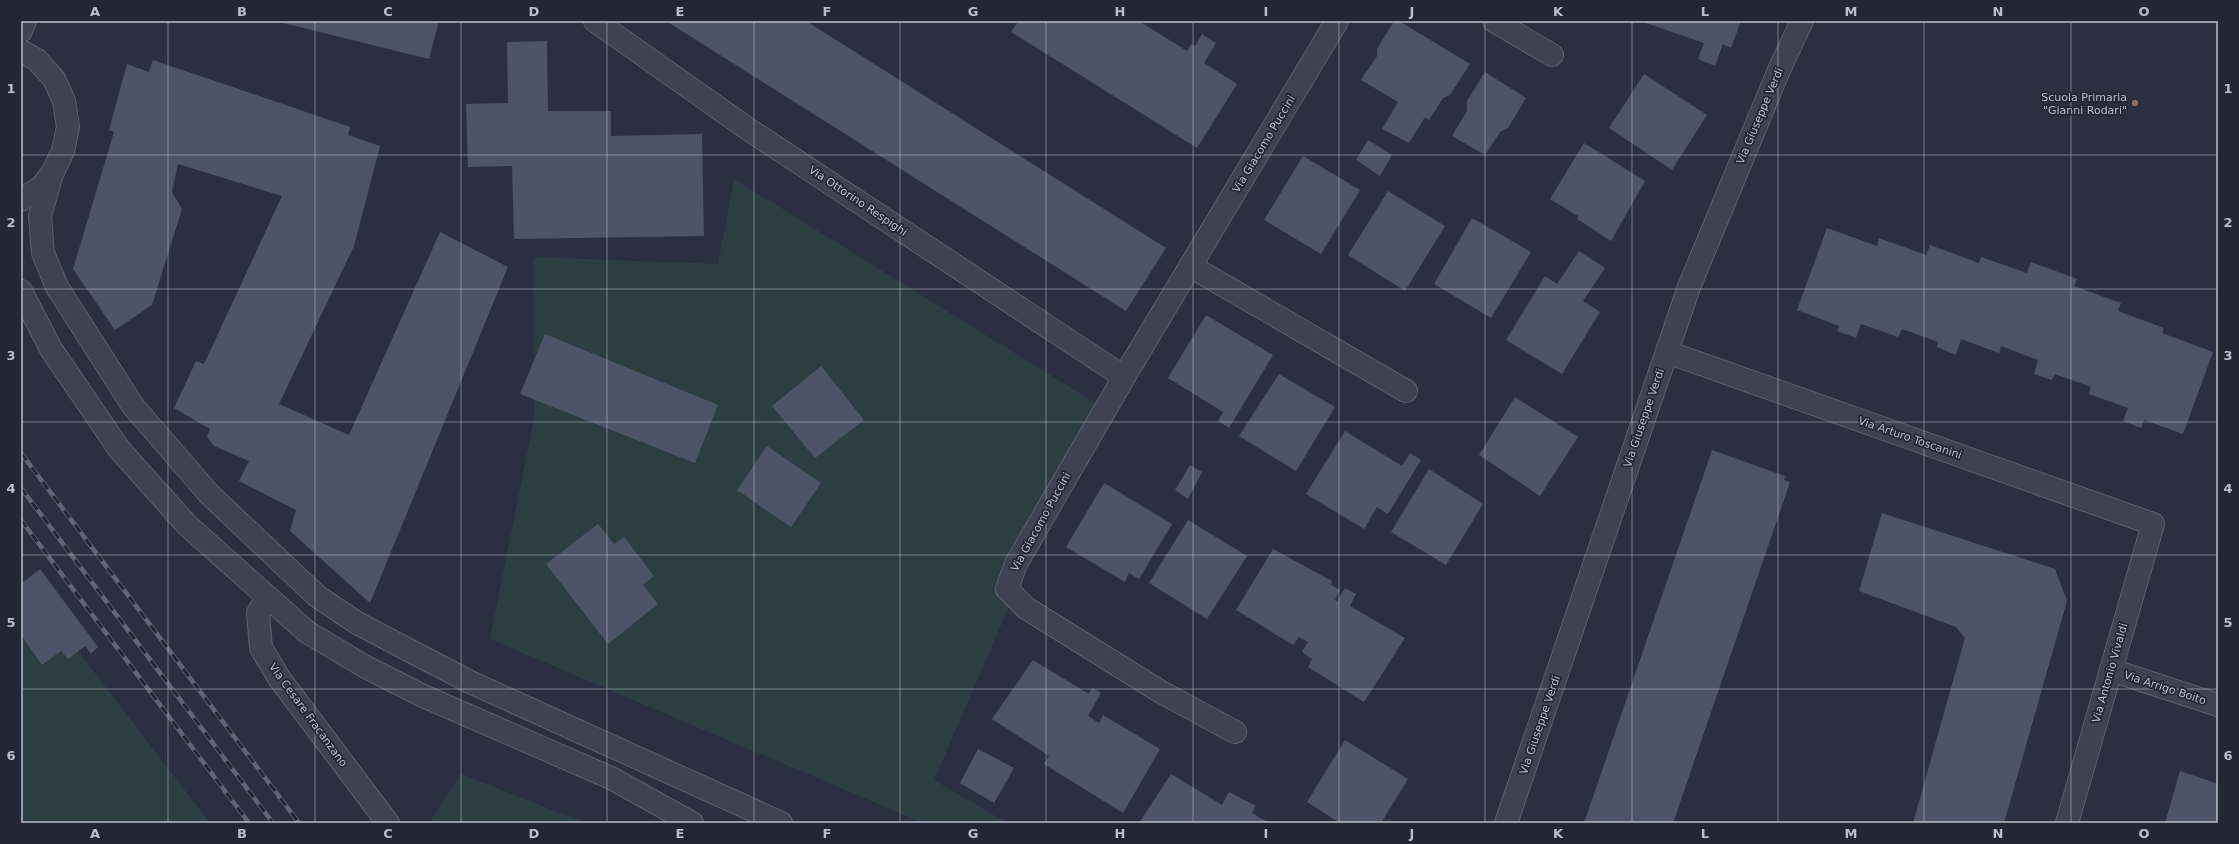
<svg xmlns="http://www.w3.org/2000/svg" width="2239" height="844" font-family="'DejaVu Sans',sans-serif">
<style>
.green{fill:#2d3e43}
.building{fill:#4e5467}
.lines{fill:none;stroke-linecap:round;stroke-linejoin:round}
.minor-casing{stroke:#5c606e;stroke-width:24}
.minor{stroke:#3e4251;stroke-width:22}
.rail-casing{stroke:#606677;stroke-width:4.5}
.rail{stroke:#222736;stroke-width:3;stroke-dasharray:9;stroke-linecap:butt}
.grid{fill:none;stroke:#bbbecb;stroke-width:1;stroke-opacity:0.55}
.education-dot{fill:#8d6e63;stroke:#222736;stroke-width:1.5}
.labels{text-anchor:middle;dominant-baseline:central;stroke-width:3.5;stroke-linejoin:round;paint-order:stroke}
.poi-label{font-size:11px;fill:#bbbecb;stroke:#222736;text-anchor:end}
.street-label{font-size:11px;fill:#bbbecb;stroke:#222736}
.neatline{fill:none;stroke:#bbbecb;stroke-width:1.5}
.grid-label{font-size:13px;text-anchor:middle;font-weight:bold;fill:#bbbecb}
</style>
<rect width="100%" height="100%" fill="#2a3041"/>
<g class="green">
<polygon points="734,179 1097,404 934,780 1002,820 1001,823 923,823 490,639 534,419 533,257 718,264"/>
<polygon points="21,577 210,823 21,823"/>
<polygon points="461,774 583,822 585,823 429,823"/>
</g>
<g class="building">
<polygon points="275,21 439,21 429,59"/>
<polygon points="666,21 806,21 1166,248 1126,311"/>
<polygon points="1013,21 1139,21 1187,51 1191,44 1195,46 1202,34 1216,43 1204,63 1237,84 1197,148 1011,32 1017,23"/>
<polygon points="1394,21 1399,21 1470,64 1450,95 1443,98 1429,120 1425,117 1409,143 1382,129 1398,102 1361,80 1377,56 1377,49"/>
<polygon points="1640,21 1741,21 1731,48 1723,44 1715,66 1698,59 1704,43"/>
<polygon points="547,41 548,111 611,111 611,136 702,134 704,236 514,239 512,166 468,167 466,104 508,103 507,42"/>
<polygon points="153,60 350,127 348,135 380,146 354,246 279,404 349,435 440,232 508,267 370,603 290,531 296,510 239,481 249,461 214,446 207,437 210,429 174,408 196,361 204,364 282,196 178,164 172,192 182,209 152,305 115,330 73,269 114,132 109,130 127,64 149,72"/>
<polygon points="1485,72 1526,98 1508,128 1500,132 1485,155 1452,136 1467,111 1467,101"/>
<polygon points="1644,74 1707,115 1672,170 1609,128"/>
<polygon points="1368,140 1392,155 1380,176 1356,160"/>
<polygon points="1584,143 1645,181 1611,241 1577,219 1578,216 1550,199"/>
<polygon points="1303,156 1360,190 1321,254 1264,220"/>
<polygon points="1388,191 1445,226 1405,291 1348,255"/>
<polygon points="1472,218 1531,252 1491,318 1434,284"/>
<polygon points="1827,228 1877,246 1879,238 1926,255 1930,245 1979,263 1981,257 2027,273 2031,262 2077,279 2074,286 2121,303 2118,311 2164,328 2162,333 2213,352 2183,434 2144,420 2141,428 2123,421 2128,408 2089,394 2091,387 2055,374 2052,380 2034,374 2038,360 2001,346 1999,353 1961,339 1956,355 1937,347 1938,342 1902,329 1898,337 1861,324 1856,338 1837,331 1839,326 1797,310"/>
<polygon points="1579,251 1605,268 1583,301 1600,312 1562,374 1506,340 1545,276 1557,284"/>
<polygon points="1206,315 1273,355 1229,428 1218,421 1223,412 1168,378"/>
<polygon points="545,334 718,405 695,463 520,394"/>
<polygon points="821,366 864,420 815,458 772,406"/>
<polygon points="1279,374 1335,407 1296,471 1239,436"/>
<polygon points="1515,397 1578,437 1540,496 1479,455"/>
<polygon points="1345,431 1402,466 1410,453 1421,460 1388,514 1377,507 1364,529 1306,494"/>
<polygon points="767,446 821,483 791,527 737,490"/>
<polygon points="1712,450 1785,476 1784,480 1790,482 1786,494 1673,823 1584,823"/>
<polygon points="1190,465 1202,472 1188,499 1175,490"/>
<polygon points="1429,469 1483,504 1446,565 1391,532"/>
<polygon points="1104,483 1172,524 1139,579 1129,573 1125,582 1066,547"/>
<polygon points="1882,513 2055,569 2067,601 2004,823 1913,823 1965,638 1956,627 1859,591"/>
<polygon points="1188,520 1247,556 1207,619 1149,583"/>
<polygon points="598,524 614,544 624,537 654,576 643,585 658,604 608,644 546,564"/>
<polygon points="1273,549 1332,581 1331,585 1340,590 1335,600 1337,601 1345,588 1356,594 1350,606 1405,638 1364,702 1308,667 1312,659 1302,652 1308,642 1299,637 1293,645 1236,610"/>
<polygon points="40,569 98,647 91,654 85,646 68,659 61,651 42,665 21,635 21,584"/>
<polygon points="1033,660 1089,694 1092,688 1101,693 1088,716 1099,723 1103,715 1160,749 1123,813 1044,764 1049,756 992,719"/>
<polygon points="1345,740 1408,779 1381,823 1340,823 1307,802"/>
<polygon points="978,749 1014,768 994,803 960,783"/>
<polygon points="2180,771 2218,784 2218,823 2165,823"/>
<polygon points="1171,774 1222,805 1229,792 1256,806 1252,813 1269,823 1139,823"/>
</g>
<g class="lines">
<g class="minor-casing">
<g id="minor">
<polyline points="595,21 748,129 1124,377"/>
<polyline points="1494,21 1552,55"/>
<polyline points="21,31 25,21"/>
<polyline points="21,51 37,60 54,79 64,101 68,127 63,151 52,174 40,216 43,253 57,287 133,406 209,494 317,596 357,623 470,682 781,823"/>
<polyline points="21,200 41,187 51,175"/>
<polyline points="1190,266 1406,391"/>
<polyline points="21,291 51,349 119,449 187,525 307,632 364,666 421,695 611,778 692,823"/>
<polyline points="1667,352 2153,524 2067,823"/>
<polyline points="267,598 258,613 261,648 279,678 388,823"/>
<polyline points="2111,670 2218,705"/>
<polyline points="1235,732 1161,692 1026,608 1007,589 1016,564 1124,377 1337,21"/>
<polyline points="1506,823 1689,287 1779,70 1802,21"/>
</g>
</g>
<use href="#minor" class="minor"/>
<g class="rail-casing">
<g id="rail">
<polyline points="21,453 299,823"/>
<polyline points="21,488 273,823"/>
<polyline points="21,520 249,823"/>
</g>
</g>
<use href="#rail" class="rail"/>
</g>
<path class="grid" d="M168 21V823M315 21V823M461 21V823M607 21V823M754 21V823M900 21V823M1046 21V823M1193 21V823M1339 21V823M1485 21V823M1632 21V823M1778 21V823M1924 21V823M2071 21V823M21 155H2218M21 289H2218M21 422H2218M21 555H2218M21 689H2218"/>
<circle class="education-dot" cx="2135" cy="103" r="4"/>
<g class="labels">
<g class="poi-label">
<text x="2127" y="97">Scuola Primaria<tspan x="2127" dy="13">"Gianni Rodari"</tspan></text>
</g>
<g class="street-label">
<text transform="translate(1760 116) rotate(-67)">Via Giuseppe Verdi</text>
<text transform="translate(1264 144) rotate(-59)">Via Giacomo Puccini</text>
<text transform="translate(858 201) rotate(34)">Via Ottorino Respighi</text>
<text transform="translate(1644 418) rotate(-71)">Via Giuseppe Verdi</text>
<text transform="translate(1910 438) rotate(19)">Via Arturo Toscanini</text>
<text transform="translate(1041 522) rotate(-61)">Via Giacomo Puccini</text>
<text transform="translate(2110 673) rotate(-74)">Via Antonio Vivaldi</text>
<text transform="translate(2165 688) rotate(18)">Via Arrigo Boito</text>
<text transform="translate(308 715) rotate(54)">Via Cesare Fracanzano</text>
<text transform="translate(1540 725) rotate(-71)">Via Giuseppe Verdi</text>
</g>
</g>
<rect width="2239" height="844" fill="none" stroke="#222736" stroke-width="44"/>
<rect x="22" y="22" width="2195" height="800" class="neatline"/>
<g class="grid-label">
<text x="95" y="16">A</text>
<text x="242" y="16">B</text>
<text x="388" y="16">C</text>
<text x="534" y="16">D</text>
<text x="680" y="16">E</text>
<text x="827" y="16">F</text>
<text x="973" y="16">G</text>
<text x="1120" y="16">H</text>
<text x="1266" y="16">I</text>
<text x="1412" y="16">J</text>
<text x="1558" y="16">K</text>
<text x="1705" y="16">L</text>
<text x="1851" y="16">M</text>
<text x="1998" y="16">N</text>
<text x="2144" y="16">O</text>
<text x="11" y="93">1</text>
<text x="2228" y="93">1</text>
<text x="11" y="227">2</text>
<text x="2228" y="227">2</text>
<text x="11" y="360">3</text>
<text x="2228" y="360">3</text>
<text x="11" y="493">4</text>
<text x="2228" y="493">4</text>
<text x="11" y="627">5</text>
<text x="2228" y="627">5</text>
<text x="11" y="760">6</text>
<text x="2228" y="760">6</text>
<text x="95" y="838">A</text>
<text x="242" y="838">B</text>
<text x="388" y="838">C</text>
<text x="534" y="838">D</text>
<text x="680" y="838">E</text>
<text x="827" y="838">F</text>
<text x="973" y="838">G</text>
<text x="1120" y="838">H</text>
<text x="1266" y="838">I</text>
<text x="1412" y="838">J</text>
<text x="1558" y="838">K</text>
<text x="1705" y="838">L</text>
<text x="1851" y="838">M</text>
<text x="1998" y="838">N</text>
<text x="2144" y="838">O</text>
</g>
</svg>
